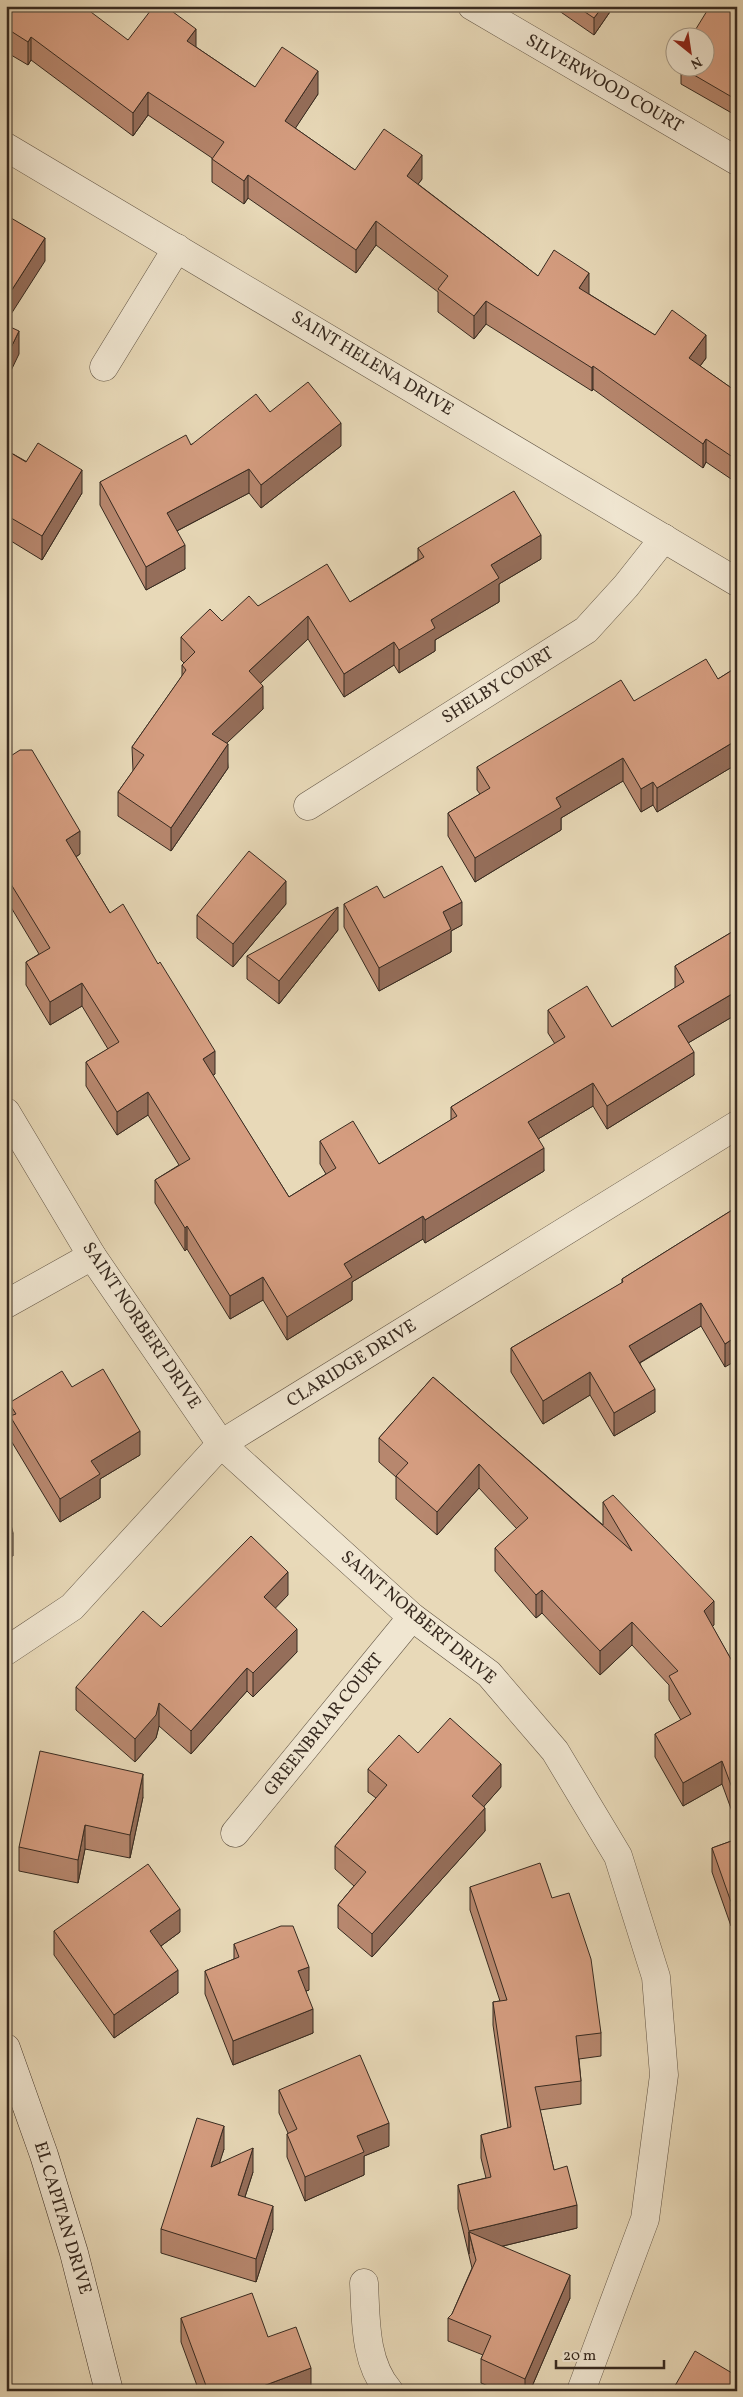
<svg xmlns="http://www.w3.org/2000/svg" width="743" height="2397" font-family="Vollkorn,serif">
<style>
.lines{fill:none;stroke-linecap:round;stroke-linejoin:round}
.street-casing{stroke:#635646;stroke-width:29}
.secondary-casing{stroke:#372a20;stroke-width:29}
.street{stroke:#f0e6d1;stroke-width:28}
.secondary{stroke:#f0e6d1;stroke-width:28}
.wall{fill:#b7876e;stroke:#372a20}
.shaded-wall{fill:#956e5a;stroke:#372a20}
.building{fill:#d59d80;stroke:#372a20}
.labels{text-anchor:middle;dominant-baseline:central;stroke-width:4;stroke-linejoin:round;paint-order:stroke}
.street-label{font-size:18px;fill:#372a20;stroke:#f0e6d1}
</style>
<rect width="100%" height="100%" fill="#e8d9b8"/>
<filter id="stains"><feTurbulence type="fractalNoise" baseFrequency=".004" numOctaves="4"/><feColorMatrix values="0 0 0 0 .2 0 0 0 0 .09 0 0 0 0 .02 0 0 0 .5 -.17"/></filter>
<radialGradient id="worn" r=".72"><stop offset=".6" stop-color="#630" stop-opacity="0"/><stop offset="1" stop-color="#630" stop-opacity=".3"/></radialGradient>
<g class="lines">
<g class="street-casing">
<g id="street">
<polyline points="472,6 737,161"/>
<polyline points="6,147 737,582"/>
<polyline points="104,367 177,248"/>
<polyline points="308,806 586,630 626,586 664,538"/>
<polyline points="6,1112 92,1256 221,1444 412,1617 489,1674 555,1751 618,1856 656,1977 664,2075 645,2219 581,2391"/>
<polyline points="6,1304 92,1256"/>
<polyline points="6,1651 72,1607 221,1444 737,1125"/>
<polyline points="235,1833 412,1617"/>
<path d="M364 2283C366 2319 364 2362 389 2391"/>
</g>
</g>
<g class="secondary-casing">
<polyline id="secondary" points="6,2048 44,2155 74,2253 109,2391"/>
</g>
<use href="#street" class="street"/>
<use href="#secondary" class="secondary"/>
</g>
<g class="wall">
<polygon points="6,6 128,40 196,47 255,87 318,94 295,128 355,170 422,179 418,184 538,276 589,294 655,335 706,358 700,366 737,392 737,483 706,462 703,468 593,389 592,391 486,324 474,339 438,312 438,292 376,245 356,273 248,198 244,204 212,182 212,158 148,115 133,136 31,60 28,65 6,52"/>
<polygon points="552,6 614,6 594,35"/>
<polygon points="737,6 737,116 681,84 681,68"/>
<polygon points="270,412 341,446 261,508 249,493 177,531 185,569 146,590 100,505 100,482"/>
<polygon points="6,450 82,493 42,560 6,538"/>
<polygon points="418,548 541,559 499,584 499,602 435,640 435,651 399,673 394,665 344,697 308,639 260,683 263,709 226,743 228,768 171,851 118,816 118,792 133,771 132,747 182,676 182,665 184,663 181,660 181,637 222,621 258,606 350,602 418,560"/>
<polygon points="737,667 737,764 657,812 653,805 641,812 623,781 561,818 561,830 475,882 448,836 448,813 480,794 477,790 477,767 634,701 718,679"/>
<polygon points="6,759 80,854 76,857 110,913 215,1074 213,1076 289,1197 326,1174 320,1164 320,1141 379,1164 451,1120 451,1107 555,1044 548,1033 548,1010 612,1027 675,988 675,966 737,929 737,1014 688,1043 694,1075 607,1129 593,1106 538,1139 544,1171 425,1243 423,1239 352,1282 352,1300 287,1340 263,1300 230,1319 187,1249 185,1251 155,1203 155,1180 179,1165 148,1115 117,1135 86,1086 86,1062 108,1049 82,1006 50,1025 26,985 26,962 39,954 6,899"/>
<polygon points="384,898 462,925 451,931 451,952 379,991 344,927 344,904"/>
<polygon points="286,904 233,967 197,938 197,915"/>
<polygon points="338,930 279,1004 247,979 247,956"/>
<polygon points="737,1207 725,1367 701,1326 640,1363 655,1412 614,1436 590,1395 543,1424 511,1372 511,1348 622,1283 622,1279"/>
<polygon points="433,1377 603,1525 603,1502 714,1625 712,1626 737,1670 737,1825 722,1784 683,1806 655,1757 655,1734 681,1720 669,1700 669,1685 632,1645 600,1675 542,1613 536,1618 495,1571 495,1548 517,1529 479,1488 437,1535 396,1499 396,1477 379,1462 379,1438"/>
<polygon points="72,1387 140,1455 100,1479 100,1498 60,1522 10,1439 9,1403"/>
<polygon points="288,1595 275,1608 297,1652 253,1697 247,1691 191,1754 159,1726 156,1738 135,1762 76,1710 76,1687 161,1627"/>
<polygon points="418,1753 501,1787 484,1806 485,1831 372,1957 338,1928 338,1905 354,1886 335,1869 335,1846 376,1798 368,1792 368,1769"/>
<polygon points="143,1797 130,1858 85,1849 78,1883 19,1871 19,1847"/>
<polygon points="737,1839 737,1924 731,1926 712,1872 712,1848"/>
<polygon points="470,1887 552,1898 601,2033 601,2056 579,2059 581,2081 581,2104 540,2110 554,2170 577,2228 503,2246 570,2298 530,2391 500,2391 481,2383 481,2359 483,2355 448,2341 448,2318 452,2314 472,2268 458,2209 458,2185 486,2178 481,2158 481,2135 508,2128 493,2025 493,2002 500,2001 470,1910"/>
<polygon points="54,1931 180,1932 161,1946 178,1993 114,2038 54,1955"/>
<polygon points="234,1944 309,1990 306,1991 313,2033 233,2065 205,1994 205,1971 234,1959"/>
<polygon points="279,2090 389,2146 364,2156 364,2175 305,2201 287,2157 287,2134 288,2133 279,2113"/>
<polygon points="224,2149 219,2163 253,2172 245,2197 273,2229 256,2282 161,2253 161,2229"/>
<polygon points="181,2318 268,2337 311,2391 199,2391 181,2342"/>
</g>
<g class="shaded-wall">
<polygon points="603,6 614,6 594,35 594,18"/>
<polygon points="196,29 196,52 187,41"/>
<polygon points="31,37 31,60 28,65 28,42"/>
<polygon points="318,71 318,94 285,144 285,121"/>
<polygon points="148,92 148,115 133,136 133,113"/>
<polygon points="422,155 422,179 407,199 407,176"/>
<polygon points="248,175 248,198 244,204 244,181"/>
<polygon points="376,221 376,245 356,273 356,250"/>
<polygon points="45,238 45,261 6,322 6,299"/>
<polygon points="589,273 589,296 579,288"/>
<polygon points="486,301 486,324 474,339 474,316"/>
<polygon points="19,331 19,354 6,381 6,358"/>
<polygon points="706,335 706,358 689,381 689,358"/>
<polygon points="593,366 593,389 592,391 592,368"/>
<polygon points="341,423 341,446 261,508 261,485"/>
<polygon points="706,439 706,462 703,468 703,444"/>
<polygon points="249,469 249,493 167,536 167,513"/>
<polygon points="82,470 82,493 42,560 42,536"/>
<polygon points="541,535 541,559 499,584 499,602 435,640 435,651 399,673 399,650 491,565"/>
<polygon points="185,545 185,569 146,590 146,567"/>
<polygon points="308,616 308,639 249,694 249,671"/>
<polygon points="394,642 394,665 344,697 344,674"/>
<polygon points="263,686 263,709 212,757 212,734"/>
<polygon points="737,740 737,764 657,812 657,788"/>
<polygon points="228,744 228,768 171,851 171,828"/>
<polygon points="623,758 623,781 561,818 561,830 475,882 475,858 556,798"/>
<polygon points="653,782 653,805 641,812 641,789"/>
<polygon points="80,831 80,854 66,863 66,840"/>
<polygon points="286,881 286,904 233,967 233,944"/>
<polygon points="462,902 462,925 451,931 451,952 379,991 379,968 443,912"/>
<polygon points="338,907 338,930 279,1004 279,981"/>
<polygon points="82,983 82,1006 50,1025 50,1002"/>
<polygon points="737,991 737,1014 678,1049 678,1026"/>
<polygon points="215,1051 215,1074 203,1082 203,1059"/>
<polygon points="694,1052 694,1075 607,1129 607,1106"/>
<polygon points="593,1083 593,1106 528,1145 528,1122"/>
<polygon points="148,1092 148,1115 117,1135 117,1112"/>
<polygon points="544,1148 544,1171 425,1243 425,1220"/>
<polygon points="423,1216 423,1239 352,1282 352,1300 287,1340 287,1317 344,1264"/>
<polygon points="187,1226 187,1249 185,1251 185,1228"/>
<polygon points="263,1277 263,1300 230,1319 230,1296"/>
<polygon points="701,1303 701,1326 629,1369 629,1346"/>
<polygon points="737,1336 737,1360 725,1367 725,1344"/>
<polygon points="590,1372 590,1395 543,1424 543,1401"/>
<polygon points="655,1389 655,1412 614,1436 614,1413"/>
<polygon points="140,1431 140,1455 100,1479 100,1498 60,1522 60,1499 91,1461"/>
<polygon points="479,1464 479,1488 437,1535 437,1512"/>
<polygon points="13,1533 13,1556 6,1557 6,1534"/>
<polygon points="288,1572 288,1595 264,1620 264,1597"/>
<polygon points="542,1590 542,1613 536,1618 536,1595"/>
<polygon points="714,1601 714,1625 704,1634 704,1611"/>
<polygon points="632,1622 632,1645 600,1675 600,1651"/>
<polygon points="297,1629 297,1652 253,1697 253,1673"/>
<polygon points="247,1668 247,1691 191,1754 191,1731"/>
<polygon points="159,1703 159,1726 156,1738 135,1762 135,1739"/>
<polygon points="722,1761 722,1784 683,1806 683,1783"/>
<polygon points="501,1764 501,1787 472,1820 472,1796"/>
<polygon points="143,1774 143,1797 130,1858 130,1835"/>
<polygon points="485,1808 485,1831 372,1957 372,1934"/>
<polygon points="85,1825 85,1849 78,1883 78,1860"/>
<polygon points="737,1900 737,1924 731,1926 731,1902"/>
<polygon points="180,1909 180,1932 150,1954 150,1931"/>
<polygon points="309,1967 309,1990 298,1994 298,1971"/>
<polygon points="178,1970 178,1993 114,2038 114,2015"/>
<polygon points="313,2009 313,2033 233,2065 233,2041"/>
<polygon points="389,2123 389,2146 364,2156 364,2175 305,2201 305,2177 357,2136"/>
<polygon points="224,2126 224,2149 211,2190 211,2167"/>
<polygon points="253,2148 253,2172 238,2218 238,2195"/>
<polygon points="577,2205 577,2228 474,2253 469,2232 469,2254 469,2231"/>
<polygon points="273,2206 273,2229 256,2282 256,2259"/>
<polygon points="570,2275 570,2298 530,2391 525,2391 525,2379"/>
<polygon points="311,2368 311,2391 250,2391"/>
</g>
<g class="building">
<polygon points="6,6 83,6 128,40 154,6 165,6 196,29 187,41 255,87 282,47 318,71 285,121 355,170 384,129 422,155 407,176 538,276 554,250 589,273 579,288 655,335 672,310 706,335 689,358 737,392 737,460 706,439 703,444 593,366 592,368 486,301 474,316 438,289 448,276 376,221 356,250 248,175 244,181 212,159 224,142 148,92 133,113 31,37 28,42 6,28"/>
<polygon points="576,6 603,6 594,18"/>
<polygon points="710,6 737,6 737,100 682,68 706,68 706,38 691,37"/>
<polygon points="6,215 45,238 6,299"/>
<polygon points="6,325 19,331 6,358"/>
<polygon points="308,382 341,423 261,485 249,469 167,513 185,545 146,567 100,482 186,435 191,445 256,394 270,412"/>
<polygon points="38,443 82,470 42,536 6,515 6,450 26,462"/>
<polygon points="514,491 541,535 491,565 499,578 431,620 435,628 399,650 394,642 344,674 308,616 249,671 263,686 212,734 228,744 171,828 118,792 144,755 132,747 186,670 182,665 195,652 181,637 210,609 222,621 249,596 258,606 327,564 350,602 424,557 418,548"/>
<polygon points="706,659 718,679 737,667 737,740 657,788 653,782 641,789 623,758 556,798 561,807 475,858 448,813 490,788 477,767 621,680 634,701"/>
<polygon points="20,750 32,750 80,831 66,840 110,913 123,904 158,964 160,962 215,1051 203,1059 289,1197 336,1168 320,1141 353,1121 379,1164 457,1116 451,1107 565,1037 548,1010 587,986 612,1027 684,982 675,966 737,929 737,991 678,1026 694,1052 607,1106 593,1083 528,1122 544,1148 425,1220 423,1216 344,1264 352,1277 287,1317 263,1277 230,1296 187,1226 185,1228 155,1180 190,1159 148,1092 117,1112 86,1062 119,1042 82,983 50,1002 26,962 50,948 6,876 6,759"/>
<polygon points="249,851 286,881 233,944 197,915"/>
<polygon points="442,866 462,902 443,912 451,929 379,968 344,904 377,886 384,898"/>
<polygon points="338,907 279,981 247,956"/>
<polygon points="737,1207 737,1336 725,1344 701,1303 629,1346 655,1389 614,1413 590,1372 543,1401 511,1348 623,1282 622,1279"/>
<polygon points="103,1369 140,1431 91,1461 100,1474 60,1499 10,1416 16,1414 9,1403 62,1371 72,1387"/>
<polygon points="433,1377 632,1551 603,1502 613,1495 714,1601 704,1611 737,1670 737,1801 722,1761 683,1783 655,1734 691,1714 669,1676 678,1671 632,1622 600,1651 542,1590 536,1595 495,1548 528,1518 479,1464 437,1512 396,1476 408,1463 379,1438"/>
<polygon points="6,1504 13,1533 6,1534"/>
<polygon points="251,1536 288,1572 264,1597 297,1629 253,1673 247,1668 191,1731 159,1703 156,1715 135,1739 76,1687 143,1611 161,1627"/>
<polygon points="450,1718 501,1764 472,1796 485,1808 372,1934 338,1905 366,1872 335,1846 387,1785 368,1769 399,1735 418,1753"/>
<polygon points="40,1751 143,1774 130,1835 85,1825 78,1860 19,1847"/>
<polygon points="737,1839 737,1900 731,1902 712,1848"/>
<polygon points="540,1863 552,1898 569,1893 591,1959 601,2033 576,2036 581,2081 535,2087 554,2170 567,2166 577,2205 469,2231 458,2185 491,2177 481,2135 511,2127 493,2002 507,2000 470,1887"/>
<polygon points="148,1864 180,1909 150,1931 178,1970 114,2015 54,1931"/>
<polygon points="281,1926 293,1926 309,1967 298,1971 313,2009 233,2041 205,1971 239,1957 234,1944"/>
<polygon points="360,2055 389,2123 357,2136 364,2152 305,2177 287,2134 297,2129 279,2090"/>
<polygon points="197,2118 224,2126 211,2167 253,2148 238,2195 273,2206 256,2259 161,2229"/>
<polygon points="469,2232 570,2275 525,2379 481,2359 491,2336 448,2318 452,2314 476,2260"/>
<polygon points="252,2293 268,2337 296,2327 311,2368 250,2391 208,2391 181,2318"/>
<polygon points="695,2351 737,2376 737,2391 672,2391"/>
</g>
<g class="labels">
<g class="street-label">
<text transform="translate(604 84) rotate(30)">SILVERWOOD COURT</text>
<text transform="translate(372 364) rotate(31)">SAINT HELENA DRIVE</text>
<text transform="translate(498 686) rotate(-32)">SHELBY COURT</text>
<text transform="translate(141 1326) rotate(56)">SAINT NORBERT DRIVE</text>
<text transform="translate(352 1364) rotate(-32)">CLARIDGE DRIVE</text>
<text transform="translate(418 1618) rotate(40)">SAINT NORBERT DRIVE</text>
<text transform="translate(324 1725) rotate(-51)">GREENBRIAR COURT</text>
<text transform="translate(62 2218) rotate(73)">EL CAPITAN DRIVE</text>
</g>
</g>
<rect width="743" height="2397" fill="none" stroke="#e8d9b8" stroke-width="25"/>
<rect x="8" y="8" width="728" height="2382" fill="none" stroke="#372a20" stroke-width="2.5"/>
<rect x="12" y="12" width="718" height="2372" fill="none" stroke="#372a20"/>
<g transform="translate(690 52) rotate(150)"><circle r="24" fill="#f0e6d1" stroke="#a69b8a"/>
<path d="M0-4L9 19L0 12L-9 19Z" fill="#8f2418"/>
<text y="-8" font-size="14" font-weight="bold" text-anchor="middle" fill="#372a20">N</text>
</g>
<path d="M556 2360v8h108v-8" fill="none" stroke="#372a20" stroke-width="2.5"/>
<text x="563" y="2360" font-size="15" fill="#372a20" stroke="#f0e6d1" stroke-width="4" paint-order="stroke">20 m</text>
<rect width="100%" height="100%" filter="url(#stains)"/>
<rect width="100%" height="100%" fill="url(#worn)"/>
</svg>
